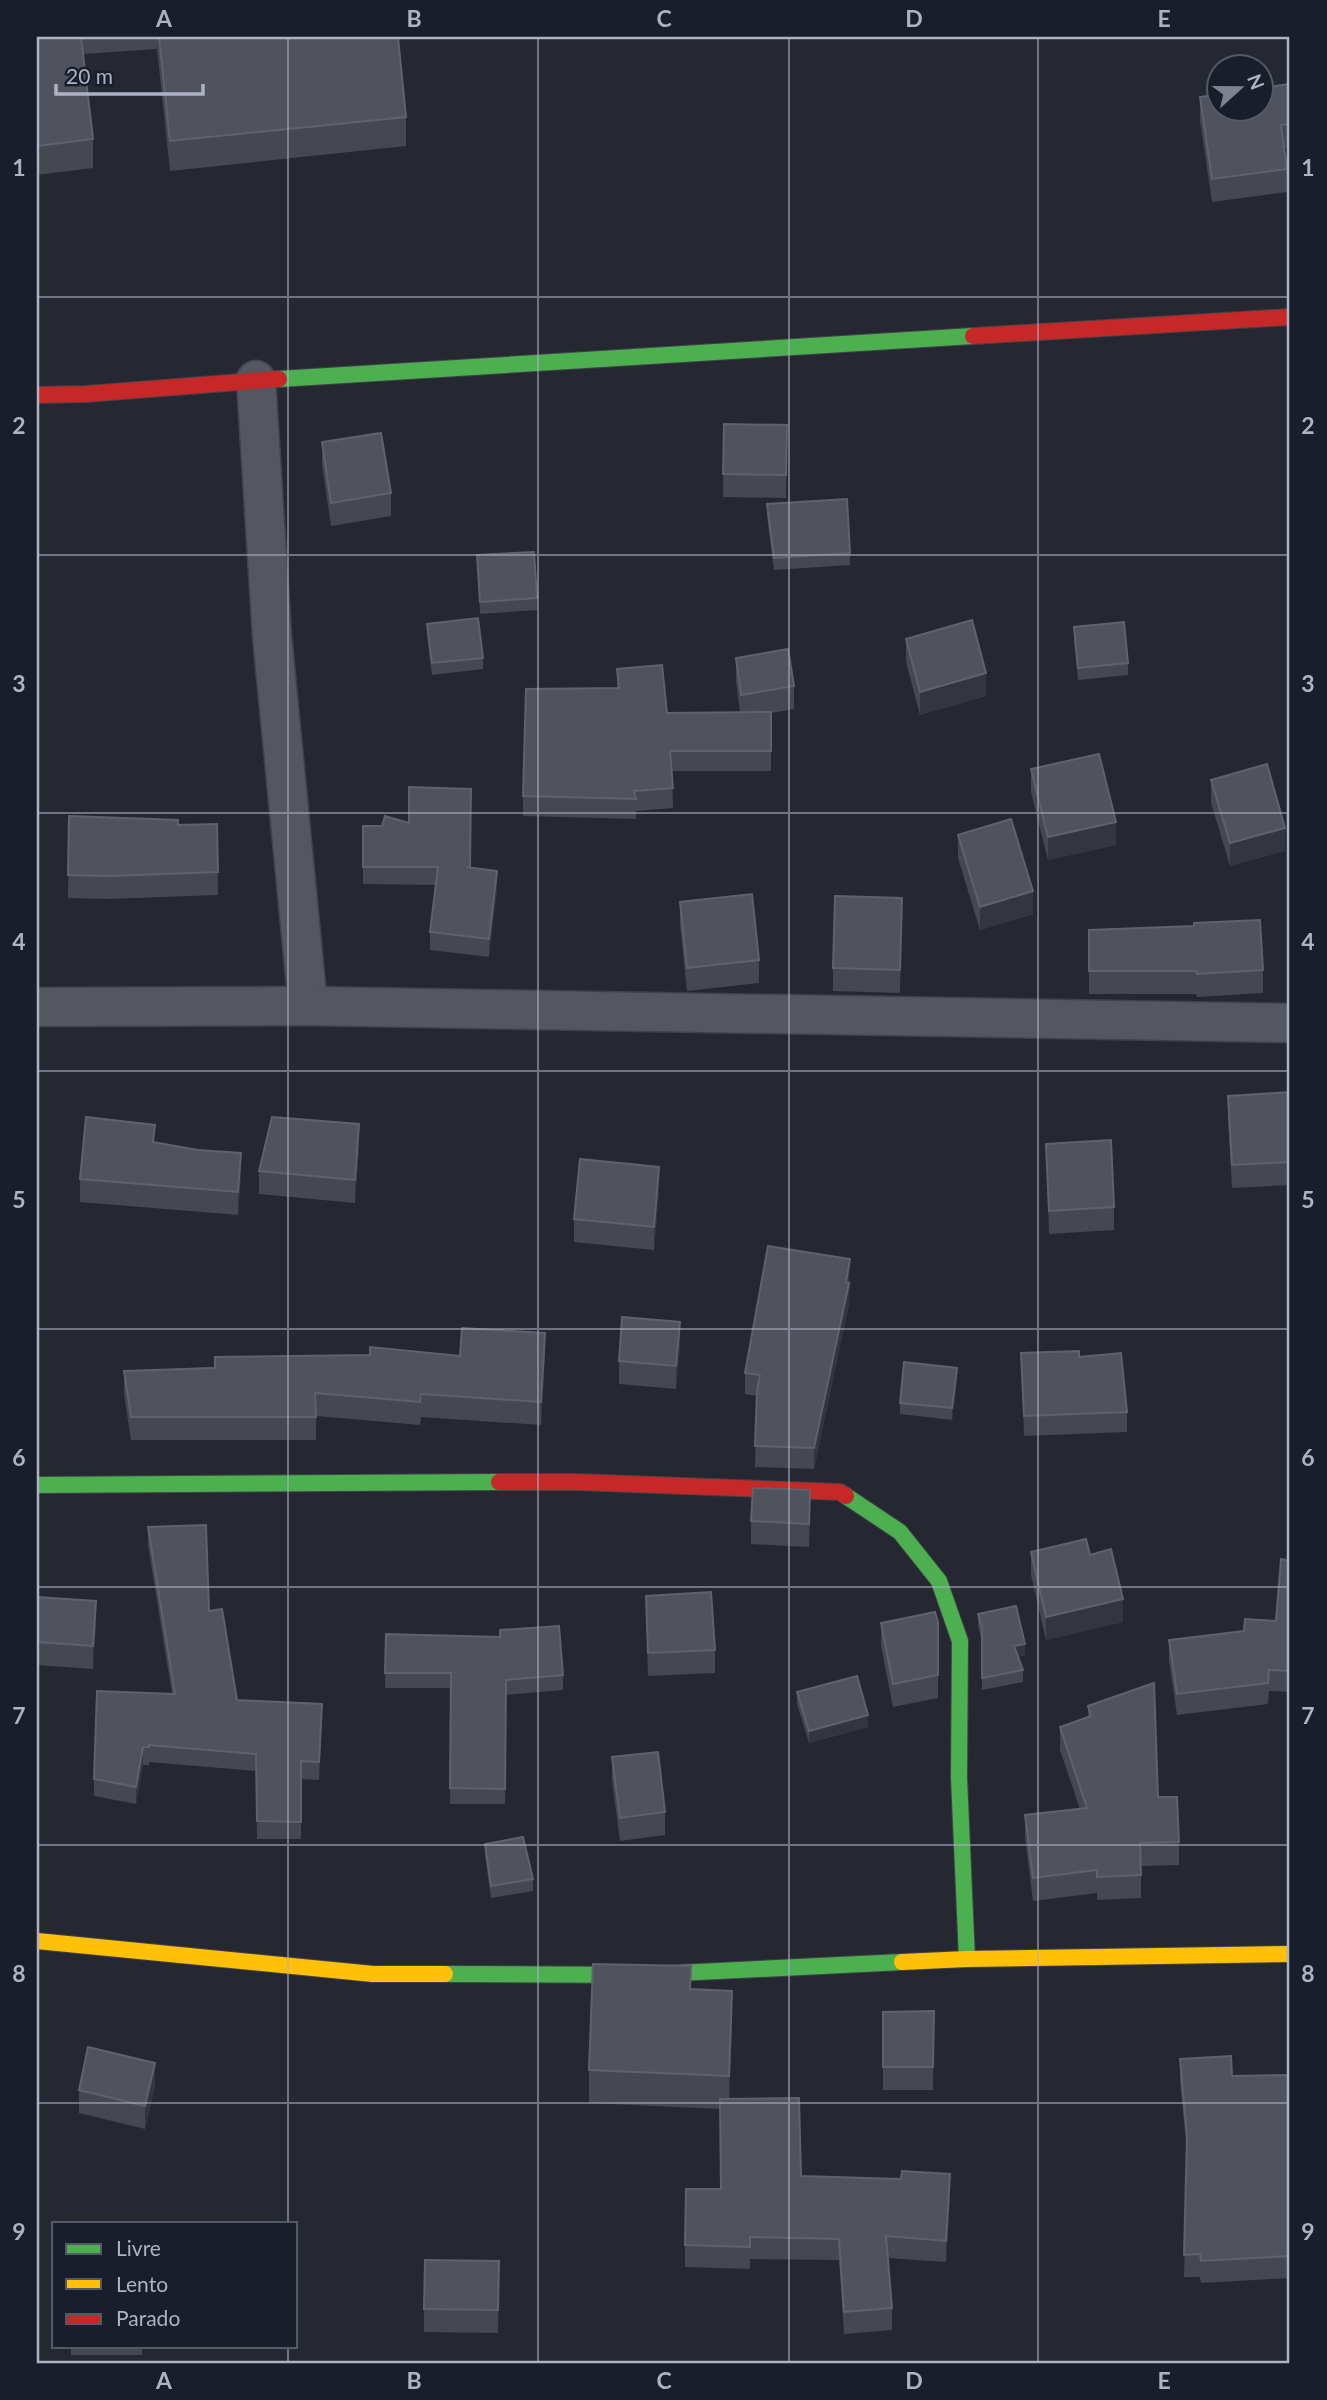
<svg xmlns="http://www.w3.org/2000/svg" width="1327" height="2400" font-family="Lato,sans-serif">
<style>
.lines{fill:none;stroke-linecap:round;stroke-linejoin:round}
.street-casing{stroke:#40434a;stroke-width:41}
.fast-casing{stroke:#40434a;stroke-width:18}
.slow-casing{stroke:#40434a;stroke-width:18}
.jam-casing{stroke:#40434a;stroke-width:18}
.street{stroke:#545660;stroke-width:38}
.fast{stroke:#4caf50;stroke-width:16}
.slow{stroke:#ffc107;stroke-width:16}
.jam{stroke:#c62828;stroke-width:16}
.wall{fill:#454751}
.shaded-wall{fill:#33363f}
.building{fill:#50535d;stroke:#5f626d;stroke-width:2}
.grid{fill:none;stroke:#adb2c4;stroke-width:2;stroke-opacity:0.55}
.neatline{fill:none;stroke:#adb2c4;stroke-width:2.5}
.grid-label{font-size:23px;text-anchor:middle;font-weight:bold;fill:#adb2c4}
</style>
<rect width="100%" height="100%" fill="#252831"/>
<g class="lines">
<g class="street-casing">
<g id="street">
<polyline points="256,380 272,636 308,1006"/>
<polyline points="37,1007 308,1006 1290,1023"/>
</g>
</g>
<g class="fast-casing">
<g id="fast">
<polyline points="279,379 973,336"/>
<polyline points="37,1485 499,1482"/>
<polyline points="846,1496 900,1532 939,1581 960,1641 959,1778 967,1959"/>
<polyline points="445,1974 637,1975 902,1962"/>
</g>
</g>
<g class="slow-casing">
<g id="slow">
<polyline points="37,1941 373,1974 445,1974"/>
<polyline points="902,1962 967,1959 1290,1954"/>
</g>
</g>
<g class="jam-casing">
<g id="jam">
<polyline points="973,336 1290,317"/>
<polyline points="37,395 86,394 279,379"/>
<polyline points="499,1482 577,1482 840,1492 846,1496"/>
</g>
</g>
<use href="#street" class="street"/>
<use href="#fast" class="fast"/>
<use href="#slow" class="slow"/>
<use href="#jam" class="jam"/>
</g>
<g class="wall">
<polygon points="37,37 398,37 406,117 406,146 170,171 157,49 83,54 93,139 93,168 37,175"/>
<polygon points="1196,37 1231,37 1196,39"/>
<polygon points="1290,84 1290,147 1284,148 1287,169 1287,192 1212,202 1200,120 1200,97"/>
<polygon points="724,424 787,425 786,498 723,497"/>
<polygon points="322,442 391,493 391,516 331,526 322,465"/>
<polygon points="767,504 850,553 850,565 774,570 767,516"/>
<polygon points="477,555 537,598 537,610 480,614"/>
<polygon points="427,624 483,658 483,669 432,675 427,636"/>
<polygon points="1074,627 1128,663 1128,675 1078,680 1074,639"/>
<polygon points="906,639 986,696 920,715 906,662"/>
<polygon points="736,658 794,686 794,709 771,713 771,771 672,771 673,808 636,811 636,819 523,816 523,796 617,688 617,669 667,713 740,712 736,681"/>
<polygon points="1031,769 1116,845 1048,860 1031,792"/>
<polygon points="1211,780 1285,851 1230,866 1211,803"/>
<polygon points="69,816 178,825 217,824 218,895 108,899 68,898"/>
<polygon points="363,826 470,868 497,889 489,957 430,950 430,932 436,885 363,884"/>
<polygon points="958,835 1033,914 980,930 958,858"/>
<polygon points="902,898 900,993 833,991 833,968"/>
<polygon points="680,902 759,960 759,983 687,991 680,925"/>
<polygon points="1089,930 1263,970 1263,993 1197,997 1196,994 1089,994"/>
<polygon points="1290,1092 1290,1185 1232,1188 1228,1119 1228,1096"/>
<polygon points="155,1142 241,1176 238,1215 80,1202 80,1179"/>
<polygon points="1046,1144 1114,1207 1114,1230 1049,1234"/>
<polygon points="359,1147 355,1203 259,1194 259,1171"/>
<polygon points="659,1190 654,1250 574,1242 574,1219"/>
<polygon points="850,1280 849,1304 814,1469 755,1467 757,1396 745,1394 745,1373"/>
<polygon points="680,1346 676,1389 619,1384 619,1361"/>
<polygon points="1021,1353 1079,1357 1127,1412 1127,1432 1024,1436"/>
<polygon points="460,1356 545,1356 541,1425 421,1417 420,1425 316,1416 316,1440 131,1440 124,1394 124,1371"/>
<polygon points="957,1380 952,1420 900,1414 900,1403"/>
<polygon points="810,1513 809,1547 751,1544 751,1521"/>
<polygon points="148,1527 209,1611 237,1700 322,1722 319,1780 301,1779 301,1839 257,1839 256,1771 149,1762 149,1765 143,1765 136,1804 94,1796 94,1779 172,1694 148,1545"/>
<polygon points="1031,1552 1090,1555 1123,1622 1046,1640 1031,1575"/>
<polygon points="1290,1561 1290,1692 1269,1691 1268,1704 1177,1715 1169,1661 1169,1640 1244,1631 1276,1621"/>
<polygon points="646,1596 715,1650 715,1673 648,1676"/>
<polygon points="37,1597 96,1624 93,1669 37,1665"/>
<polygon points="978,1614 1025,1655 1018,1657 1023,1670 1023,1682 982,1690 982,1641 978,1626"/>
<polygon points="938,1622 938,1698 893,1707 881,1646 881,1623"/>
<polygon points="386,1634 563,1675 563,1690 506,1695 505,1804 450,1804 451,1688 385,1688"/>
<polygon points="797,1692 868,1727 809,1743 797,1704"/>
<polygon points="1088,1706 1158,1797 1179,1842 1179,1865 1141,1866 1141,1898 1097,1900 1097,1893 1033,1901 1025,1838 1025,1815 1080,1809 1060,1750 1060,1727 1088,1717"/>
<polygon points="612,1757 665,1812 665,1835 620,1841 612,1780"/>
<polygon points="485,1844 533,1879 533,1891 491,1898 485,1855"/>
<polygon points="934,2011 933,2090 883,2090 883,2012"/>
<polygon points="732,2024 729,2099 801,2176 950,2196 946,2262 888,2258 892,2308 892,2330 844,2334 839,2260 750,2259 750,2269 685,2267 685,2245 721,2189 720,2109 589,2103 589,2070"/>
<polygon points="1180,2059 1232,2076 1290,2075 1290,2278 1201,2283 1200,2277 1184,2277 1187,2153 1180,2082"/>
<polygon points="155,2086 145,2129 79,2113 79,2090"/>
<polygon points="499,2261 498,2333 424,2332 424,2309"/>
<rect x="71" y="2346" width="71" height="9"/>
</g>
<g class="shaded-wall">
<polygon points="986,673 986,696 920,715 920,692"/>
<polygon points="1116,822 1116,845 1048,860 1048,837"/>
<polygon points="1285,828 1285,851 1230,866 1230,843"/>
<polygon points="497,871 497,889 489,957 489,939"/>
<polygon points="1033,891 1033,914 980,930 980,907"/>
<polygon points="359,1124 359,1147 355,1203 355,1180"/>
<polygon points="241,1153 241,1176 238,1215 238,1192"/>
<polygon points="659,1167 659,1190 654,1250 654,1227"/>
<polygon points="850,1259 849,1304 814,1469 814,1448"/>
<polygon points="680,1322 680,1346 676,1389 676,1366"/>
<polygon points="545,1333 545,1356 541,1425 541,1402"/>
<polygon points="957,1368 957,1380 952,1420 952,1408"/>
<polygon points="1123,1599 1123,1622 1046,1640 1046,1617"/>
<polygon points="96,1601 96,1624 93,1669 93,1646"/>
<polygon points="1025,1644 1025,1655 1014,1658 1014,1646"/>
<polygon points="322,1704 322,1722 319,1780 319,1762"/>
<polygon points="868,1715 868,1727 809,1743 809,1731"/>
<polygon points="143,1747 143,1765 136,1804 136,1787"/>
<polygon points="732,1991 732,2024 729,2109 729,2076"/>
<polygon points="155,2063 155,2086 145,2129 145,2106"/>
<polygon points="950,2174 950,2196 946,2262 946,2241"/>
</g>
<g class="building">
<polygon points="37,37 81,37 93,139 37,146"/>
<polygon points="159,37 398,37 406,117 170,141"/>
<polygon points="1290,84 1290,124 1281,125 1287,169 1212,179 1200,97 1219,94 1219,108 1261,108 1261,88"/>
<polygon points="724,424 787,425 786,475 723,474"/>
<polygon points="381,433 391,493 331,503 322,442"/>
<polygon points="847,499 850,553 774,558 767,504"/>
<polygon points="534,552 537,598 480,602 477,555"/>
<polygon points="478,618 483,658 432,663 427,624"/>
<polygon points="972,620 986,673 920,692 906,639"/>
<polygon points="1124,622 1128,663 1078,668 1074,627"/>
<polygon points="788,649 794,686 741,695 736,658"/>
<polygon points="662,665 667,713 771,712 771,751 670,751 673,788 634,791 636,799 523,796 526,689 619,688 617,669"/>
<polygon points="1099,754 1116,822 1048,837 1031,769"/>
<polygon points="1267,764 1285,828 1230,843 1211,780"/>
<polygon points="409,787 471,789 470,867 467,867 497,871 489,939 430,932 438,867 363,867 363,826 382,826 385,816 409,823"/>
<polygon points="69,816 178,820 178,825 217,824 218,872 108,876 68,875"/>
<polygon points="1011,819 1033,891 980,907 958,835"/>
<polygon points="752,894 759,960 687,968 680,902"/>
<polygon points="835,896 902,898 900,970 833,968"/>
<polygon points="1260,920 1263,970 1197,974 1196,971 1089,971 1089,930 1194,926 1194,923"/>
<polygon points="1290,1092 1290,1162 1232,1165 1228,1096"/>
<polygon points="86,1117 155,1125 153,1142 198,1150 241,1153 238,1192 80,1179"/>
<polygon points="272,1117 359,1124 355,1180 259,1171"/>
<polygon points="1111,1140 1114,1207 1049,1211 1046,1144"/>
<polygon points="580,1159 659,1167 654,1227 574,1219"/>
<polygon points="768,1246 850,1259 846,1282 849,1283 814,1448 755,1446 757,1391 760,1375 745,1373"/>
<polygon points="622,1317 680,1322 676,1366 619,1361"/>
<polygon points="462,1328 545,1333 541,1402 421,1394 420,1402 315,1393 316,1417 131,1417 124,1371 215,1368 215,1357 370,1355 370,1347 460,1356"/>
<polygon points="1079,1351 1079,1357 1121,1353 1127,1412 1024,1416 1021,1353"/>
<polygon points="904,1362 957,1368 952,1408 900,1403"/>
<polygon points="753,1488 810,1490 809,1524 751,1521"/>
<polygon points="206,1525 209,1611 222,1609 237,1700 322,1704 319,1762 301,1761 301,1822 257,1821 256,1754 149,1745 149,1747 143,1747 136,1787 94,1779 97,1691 175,1694 148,1527"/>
<polygon points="1086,1539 1090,1555 1111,1549 1123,1599 1046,1617 1031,1552"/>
<polygon points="1281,1559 1290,1561 1290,1671 1269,1670 1268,1683 1177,1694 1169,1640 1244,1631 1245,1619 1276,1621"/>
<polygon points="711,1592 715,1650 648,1653 646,1596"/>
<polygon points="37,1597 96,1601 93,1646 37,1642"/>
<polygon points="1016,1606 1025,1644 1014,1646 1023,1670 982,1678 982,1629 978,1614"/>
<polygon points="935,1612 938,1622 938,1675 893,1684 881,1623"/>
<polygon points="559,1626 563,1675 506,1680 505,1789 450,1788 451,1673 385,1673 386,1634 500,1637 500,1630"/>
<polygon points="857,1676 868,1715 809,1731 797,1692"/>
<polygon points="1154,1683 1158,1797 1177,1797 1179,1842 1140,1843 1141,1875 1097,1877 1097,1870 1033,1878 1025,1815 1087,1808 1060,1727 1091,1716 1088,1706"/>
<polygon points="658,1752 665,1812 620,1818 612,1757"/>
<polygon points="523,1837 533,1879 491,1886 485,1844"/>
<polygon points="593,1964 691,1966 690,1989 732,1991 729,2076 589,2070"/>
<polygon points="934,2011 933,2067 883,2067 883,2012"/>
<polygon points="88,2047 155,2063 145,2106 79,2090"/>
<polygon points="1231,2056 1232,2076 1290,2075 1290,2256 1201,2261 1200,2254 1184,2255 1187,2136 1180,2059"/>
<polygon points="799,2098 801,2176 901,2179 902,2171 950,2174 946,2241 886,2236 892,2308 844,2312 839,2239 750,2237 750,2247 685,2245 686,2189 721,2189 720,2099"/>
<polygon points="425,2260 499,2261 498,2310 424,2309"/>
</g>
<path class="grid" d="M288 37V2223M538 37V2363M789 37V2363M1038 37V2363M37 297H1290M37 555H1290M37 813H1290M37 1071H1290M37 1329H1290M37 1587H1290M37 1845H1290M37 2103H1290M288 2346V2363"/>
<rect width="1327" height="2400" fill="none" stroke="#191e2b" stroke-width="77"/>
<rect x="52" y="2222" width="245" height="126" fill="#191e2b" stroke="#545968" stroke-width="2"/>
<rect x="66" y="2244" width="35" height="10" fill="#4caf50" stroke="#545968" stroke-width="2"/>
<text x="116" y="2256" font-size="21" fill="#adb2c4">Livre</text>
<rect x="66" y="2279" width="35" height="10" fill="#ffc107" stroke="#545968" stroke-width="2"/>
<text x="116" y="2292" font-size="21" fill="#adb2c4">Lento</text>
<rect x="66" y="2314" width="35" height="10" fill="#c62828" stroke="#545968" stroke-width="2"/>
<text x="116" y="2326" font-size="21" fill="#adb2c4">Parado</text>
<g transform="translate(1240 88) rotate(69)"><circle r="33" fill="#191e2b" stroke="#545968" stroke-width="2"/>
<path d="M0-5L12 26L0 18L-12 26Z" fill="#7d8291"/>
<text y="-10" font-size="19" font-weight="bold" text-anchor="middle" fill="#adb2c4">N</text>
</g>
<path d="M56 84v10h147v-10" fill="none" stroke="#adb2c4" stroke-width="3.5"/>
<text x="66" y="84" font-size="21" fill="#adb2c4" stroke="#191e2b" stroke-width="5" paint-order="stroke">20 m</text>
<rect x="38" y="38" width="1250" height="2324" class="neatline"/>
<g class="grid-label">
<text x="164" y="27">A</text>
<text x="414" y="27">B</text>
<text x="664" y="27">C</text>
<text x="914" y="27">D</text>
<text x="1164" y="27">E</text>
<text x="19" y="176">1</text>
<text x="1308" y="176">1</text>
<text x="19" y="434">2</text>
<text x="1308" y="434">2</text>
<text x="19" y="692">3</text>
<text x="1308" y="692">3</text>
<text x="19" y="950">4</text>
<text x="1308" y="950">4</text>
<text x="19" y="1208">5</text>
<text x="1308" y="1208">5</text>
<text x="19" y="1466">6</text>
<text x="1308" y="1466">6</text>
<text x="19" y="1724">7</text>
<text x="1308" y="1724">7</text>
<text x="19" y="1982">8</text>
<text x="1308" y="1982">8</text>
<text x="19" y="2240">9</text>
<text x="1308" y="2240">9</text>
<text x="164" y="2389">A</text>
<text x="414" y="2389">B</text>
<text x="664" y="2389">C</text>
<text x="914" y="2389">D</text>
<text x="1164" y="2389">E</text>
</g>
</svg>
